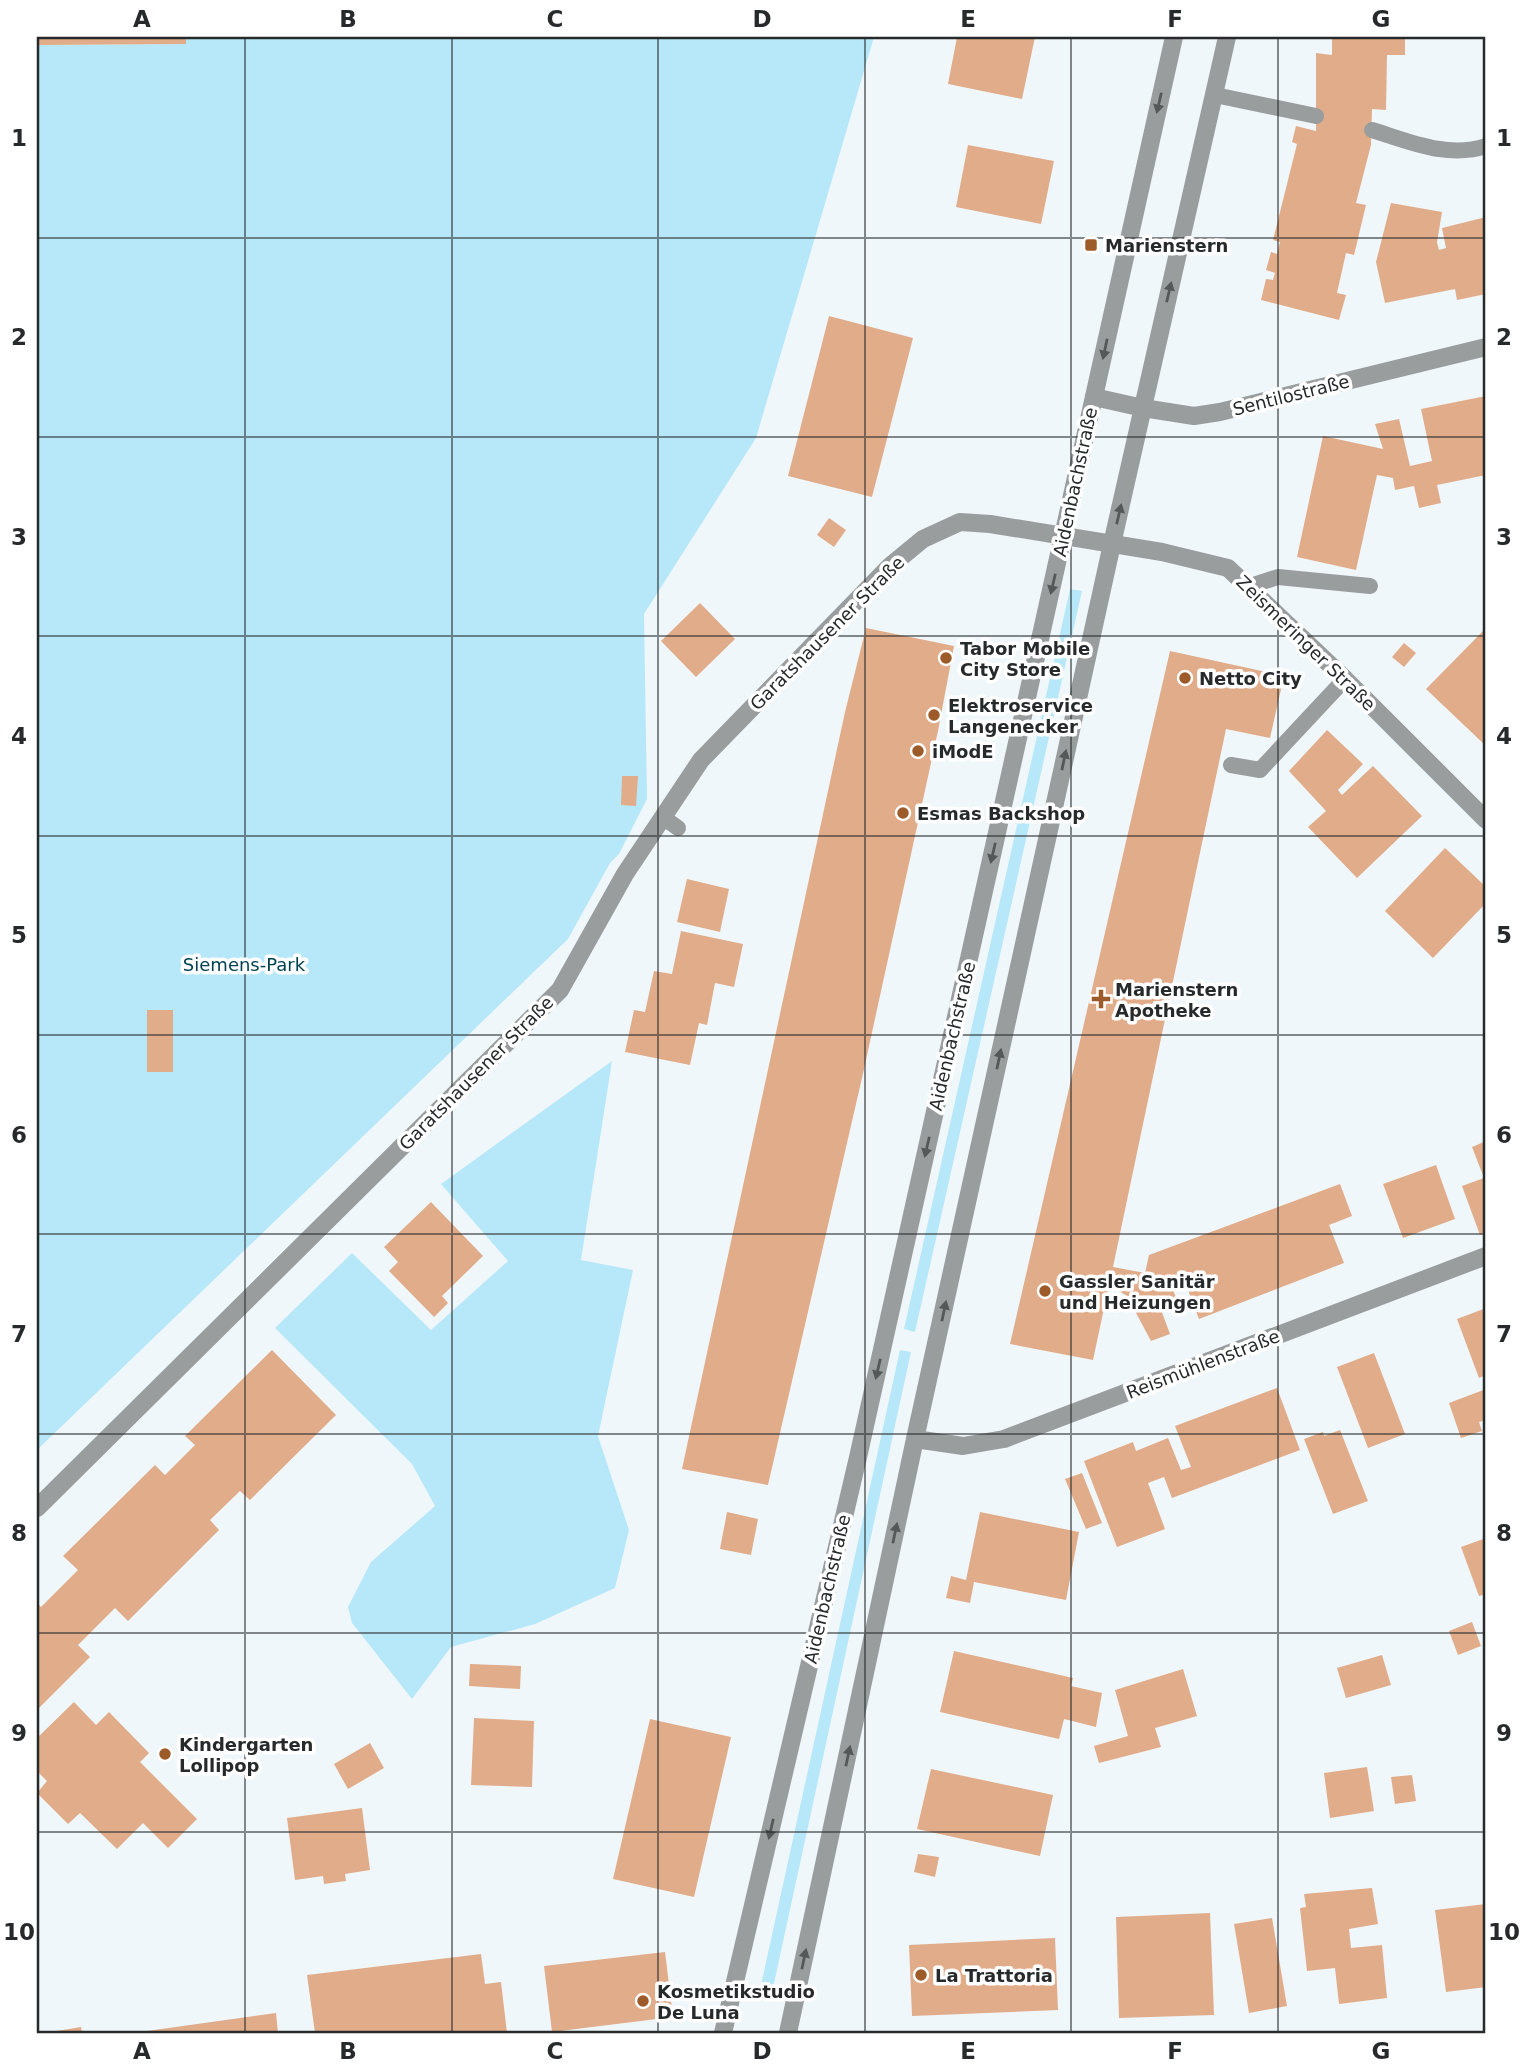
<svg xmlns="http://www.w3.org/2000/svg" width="1523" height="2070" font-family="'DejaVu Sans',sans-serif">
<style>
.green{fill:#b7e8f9}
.building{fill:#e1ac8a}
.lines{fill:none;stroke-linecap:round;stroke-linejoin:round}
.service{stroke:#9a9d9e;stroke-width:16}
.minor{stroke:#9a9d9e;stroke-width:18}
.tertiary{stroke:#9a9d9e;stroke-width:18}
.oneway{fill:#555859}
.grid{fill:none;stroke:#272a2b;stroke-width:2;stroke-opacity:0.55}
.poi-dot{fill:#9e5b2a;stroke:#fff;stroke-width:2.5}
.labels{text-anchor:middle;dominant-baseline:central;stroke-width:7;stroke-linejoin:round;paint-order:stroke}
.poi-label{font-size:18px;font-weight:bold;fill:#272a2b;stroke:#fff;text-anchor:start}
.street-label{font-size:18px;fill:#272a2b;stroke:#fff}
.park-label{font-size:18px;fill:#004152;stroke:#fff}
.neatline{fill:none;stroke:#272a2b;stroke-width:2.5}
.grid-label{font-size:23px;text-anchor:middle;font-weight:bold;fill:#272a2b}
</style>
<rect width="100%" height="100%" fill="#f0f7fa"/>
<g class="green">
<polygon points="186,37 874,37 756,438 644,614 647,799 619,854 610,863 568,939 37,1450 37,45 186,44"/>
<polygon points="1070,589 1082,591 915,1332 904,1329"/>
<polygon points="612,1061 581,1260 633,1270 598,1436 629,1530 615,1588 535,1624 451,1647 412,1699 352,1623 348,1607 371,1562 435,1506 412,1464 275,1328 352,1253 431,1330 508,1261 441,1184"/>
<polygon points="900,1350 911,1352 773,1988 761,1985"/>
</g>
<g class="building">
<polygon points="37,37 186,37 186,44 37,45"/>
<polygon points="957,37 1035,37 1022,99 948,84"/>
<polygon points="1332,37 1405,37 1405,55 1387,55 1386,110 1372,109 1371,145 1356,203 1366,205 1354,255 1346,253 1337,293 1346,295 1339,320 1261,300 1266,279 1273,280 1275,273 1266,270 1271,252 1277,254 1280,242 1273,240 1297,144 1292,142 1296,126 1316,131 1316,53 1332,55"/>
<polygon points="968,145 1054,161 1041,224 956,207"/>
<polygon points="1391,203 1442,212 1437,242 1439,250 1446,248 1442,228 1486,217 1486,294 1457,300 1455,289 1385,303 1376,262"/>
<polygon points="829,316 913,338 872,497 788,476"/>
<polygon points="1486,396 1486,475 1437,485 1441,503 1419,508 1414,486 1395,490 1393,478 1377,475 1356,570 1297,557 1323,436 1383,449 1375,424 1399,419 1410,466 1432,461 1421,409"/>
<polygon points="829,518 846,530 834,547 817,535"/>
<polygon points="700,603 735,639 696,677 661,641"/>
<polygon points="866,628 954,646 938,731 862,1078 768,1485 682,1469 845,712"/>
<polygon points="1486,628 1486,746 1426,689"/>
<polygon points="1404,643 1416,653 1404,667 1392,657"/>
<polygon points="1170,651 1284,676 1270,738 1226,729 1113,1267 1145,1273 1149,1255 1340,1184 1352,1216 1329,1225 1344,1263 1199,1319 1185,1282 1172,1287 1177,1300 1160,1307 1170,1334 1151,1341 1127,1296 1109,1285 1093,1360 1010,1344"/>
<polygon points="1327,730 1363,764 1338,790 1342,795 1373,766 1422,816 1357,878 1308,827 1326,811 1289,771"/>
<polygon points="622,776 638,776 636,806 621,805"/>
<polygon points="1445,848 1486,887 1486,903 1433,958 1385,911"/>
<polygon points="687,879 729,889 720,932 677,922"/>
<polygon points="681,931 743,944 734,987 715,983 707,1025 699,1023 690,1065 625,1052 634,1010 645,1012 654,971 672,974"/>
<rect x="147" y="1010" width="26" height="62"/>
<polygon points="1486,1141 1486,1232 1480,1235 1462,1186 1484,1178 1472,1147"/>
<polygon points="1436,1165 1455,1219 1403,1238 1383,1184"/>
<polygon points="431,1202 483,1256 442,1296 448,1303 434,1317 389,1271 398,1262 384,1247"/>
<polygon points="1486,1308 1486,1375 1479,1378 1457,1319"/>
<polygon points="272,1350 336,1415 250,1500 240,1491 210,1520 219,1530 128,1621 115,1608 78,1645 90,1657 37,1710 37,1603 41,1607 78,1570 63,1556 155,1465 165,1475 195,1445 185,1436"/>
<polygon points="1374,1353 1405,1434 1368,1448 1337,1367"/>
<polygon points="1277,1388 1300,1450 1172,1498 1164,1477 1148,1483 1165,1529 1117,1547 1084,1461 1133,1442 1136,1451 1168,1438 1181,1470 1191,1467 1175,1426"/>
<polygon points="1486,1389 1486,1420 1479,1422 1482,1431 1461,1438 1449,1403"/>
<polygon points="1340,1430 1368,1501 1333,1514 1304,1439 1323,1432 1324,1436"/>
<polygon points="1082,1473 1102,1523 1086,1529 1065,1479"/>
<polygon points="727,1512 758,1519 751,1555 720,1549"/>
<polygon points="980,1512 1079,1532 1066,1600 974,1582 970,1603 946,1598 951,1576 966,1580"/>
<polygon points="1486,1538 1486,1594 1479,1596 1461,1547"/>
<polygon points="1472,1622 1481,1646 1458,1655 1449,1631"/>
<polygon points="954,1651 1073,1678 1071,1686 1102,1693 1096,1727 1064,1719 1059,1739 940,1712"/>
<polygon points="1382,1655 1391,1685 1346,1698 1337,1668"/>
<polygon points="470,1664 521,1666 520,1689 469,1686"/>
<polygon points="1183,1669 1197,1716 1155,1728 1161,1747 1099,1763 1094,1746 1128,1736 1115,1690"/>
<polygon points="74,1702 96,1725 109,1712 149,1753 140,1762 197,1819 168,1848 143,1823 117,1849 80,1813 68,1824 37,1793 47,1781 37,1771 37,1738"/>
<polygon points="474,1718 534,1721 532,1787 471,1785"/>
<polygon points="650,1719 731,1737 694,1897 613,1879"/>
<polygon points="370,1743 384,1768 348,1789 334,1764"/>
<polygon points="1367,1767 1374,1811 1330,1818 1324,1773"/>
<polygon points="931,1769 1053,1795 1040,1856 917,1829"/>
<polygon points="1412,1775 1416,1801 1395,1804 1391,1777"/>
<polygon points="362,1808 370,1870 345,1874 346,1881 324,1884 323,1876 295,1880 287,1818"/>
<polygon points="918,1854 939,1857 935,1877 914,1872"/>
<polygon points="1372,1888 1378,1924 1349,1929 1351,1948 1382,1945 1387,1998 1339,2004 1335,1968 1307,1971 1300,1908 1306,1907 1304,1894"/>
<polygon points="1486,1904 1486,1987 1446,1992 1435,1910"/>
<polygon points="1210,1913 1214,2015 1119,2018 1116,1917"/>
<polygon points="1272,1918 1287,2006 1249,2013 1234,1924"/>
<polygon points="1055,1938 1058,2010 912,2016 909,1945"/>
<polygon points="665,1952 673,2017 552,2032 544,1966"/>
<polygon points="481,1954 485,1984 501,1982 507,2033 315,2033 307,1975"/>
<polygon points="276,2013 278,2033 140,2033 140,2032"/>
<polygon points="81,2027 82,2033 50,2033 50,2032"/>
</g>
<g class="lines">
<g class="service">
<polyline points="1215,95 1316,116"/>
<path d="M1372 130C1408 141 1448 159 1486 146"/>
<polyline points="1247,587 1278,577 1370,586"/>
<polyline points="1231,765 1260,770 1345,679"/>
<polyline points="664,818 678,828"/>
</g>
<g class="minor">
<polyline points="1094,397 1143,408 1194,416 1220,412 1486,347"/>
<polyline points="915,1439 963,1446 1004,1439 1486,1256"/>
<polyline points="37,1508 560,990 625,874 701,760 889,567 923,539 960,522 990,524 1162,552 1228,568 1345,679 1486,820"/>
</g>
<g class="tertiary">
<polyline points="723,2033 859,1453 1174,37"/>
<polyline points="788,2033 915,1439 1112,544 1227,37"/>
</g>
</g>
<defs><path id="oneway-solid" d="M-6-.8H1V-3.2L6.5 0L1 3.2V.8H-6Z" transform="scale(1.75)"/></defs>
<g class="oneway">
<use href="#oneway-solid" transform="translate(1159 103) rotate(103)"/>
<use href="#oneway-solid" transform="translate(1169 292) rotate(-77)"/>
<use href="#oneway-solid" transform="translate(1105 349) rotate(102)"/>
<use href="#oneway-solid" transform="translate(1119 514) rotate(-77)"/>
<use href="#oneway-solid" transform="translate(1053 584) rotate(103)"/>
<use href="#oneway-solid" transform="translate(1064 760) rotate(-78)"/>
<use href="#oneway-solid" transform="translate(993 853) rotate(103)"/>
<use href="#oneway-solid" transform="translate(999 1059) rotate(-78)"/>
<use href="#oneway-solid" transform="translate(927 1147) rotate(103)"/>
<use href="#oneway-solid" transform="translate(944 1311) rotate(-78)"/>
<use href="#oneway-solid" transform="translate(878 1369) rotate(103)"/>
<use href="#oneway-solid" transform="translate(895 1533) rotate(-78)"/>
<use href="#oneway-solid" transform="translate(848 1756) rotate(-78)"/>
<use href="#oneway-solid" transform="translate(771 1829) rotate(103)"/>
<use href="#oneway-solid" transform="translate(804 1959) rotate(-78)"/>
</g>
<path class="grid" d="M245 37V2033M452 37V2033M658 37V2033M865 37V2033M1071 37V2033M1278 37V2033M37 238H1486M37 437H1486M37 636H1486M37 836H1486M37 1035H1486M37 1234H1486M37 1434H1486M37 1633H1486M37 1832H1486"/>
<g class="poi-dot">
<rect x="1084" y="238" width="14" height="14" rx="3.5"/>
<circle cx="946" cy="658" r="7"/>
<circle cx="1185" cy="678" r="7"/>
<circle cx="934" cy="715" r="7"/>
<circle cx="918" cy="751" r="7"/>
<circle cx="903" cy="813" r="7"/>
<path d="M1097.5 988.5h7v7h7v7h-7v7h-7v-7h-7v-7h7z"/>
<circle cx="1045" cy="1291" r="7"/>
<circle cx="165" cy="1754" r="7"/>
<circle cx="921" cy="1975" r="7"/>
<circle cx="643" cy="2001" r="7"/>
</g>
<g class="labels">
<g class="poi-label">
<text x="1105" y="245">Marienstern</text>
<text x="960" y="648">Tabor Mobile<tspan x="960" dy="21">City Store</tspan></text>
<text x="1199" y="678">Netto City</text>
<text x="948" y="705">Elektroservice<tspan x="948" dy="21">Langenecker</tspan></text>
<text x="932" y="751">iModE</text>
<text x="917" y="813">Esmas Backshop</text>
<text x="1115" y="989">Marienstern<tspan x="1115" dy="21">Apotheke</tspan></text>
<text x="1059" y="1281">Gassler Sanitär<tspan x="1059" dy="21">und Heizungen</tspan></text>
<text x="179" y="1744">Kindergarten<tspan x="179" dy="21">Lollipop</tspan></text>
<text x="935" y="1975">La Trattoria</text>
<text x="657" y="1991">Kosmetikstudio<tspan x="657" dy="21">De Luna</tspan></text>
</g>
<g class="street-label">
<text transform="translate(1291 395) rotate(-14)">Sentilostraße</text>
<text transform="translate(1075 482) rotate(-78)">Aidenbachstraße</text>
<text transform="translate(827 633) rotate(-45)">Garatshausener Straße</text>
<text transform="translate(1306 643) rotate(44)">Zeismeringer Straße</text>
<text transform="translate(952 1036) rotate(-77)">Aidenbachstraße</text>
<text transform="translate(476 1073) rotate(-45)">Garatshausener Straße</text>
<text transform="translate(1203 1364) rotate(-21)">Reismühlenstraße</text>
<text transform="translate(827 1589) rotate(-77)">Aidenbachstraße</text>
</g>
<g class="park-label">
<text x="244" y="964">Siemens-Park</text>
</g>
</g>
<rect width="1523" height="2070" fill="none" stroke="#ffffff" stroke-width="77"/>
<rect x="38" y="38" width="1446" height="1994" class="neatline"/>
<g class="grid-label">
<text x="142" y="27">A</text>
<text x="348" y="27">B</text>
<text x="555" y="27">C</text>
<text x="762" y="27">D</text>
<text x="968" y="27">E</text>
<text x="1175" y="27">F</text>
<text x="1381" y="27">G</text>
<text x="19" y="146">1</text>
<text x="1504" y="146">1</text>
<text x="19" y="345">2</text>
<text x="1504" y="345">2</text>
<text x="19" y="545">3</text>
<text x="1504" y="545">3</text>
<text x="19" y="744">4</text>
<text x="1504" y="744">4</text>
<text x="19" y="943">5</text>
<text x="1504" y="943">5</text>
<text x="19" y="1143">6</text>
<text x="1504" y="1143">6</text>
<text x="19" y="1342">7</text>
<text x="1504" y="1342">7</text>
<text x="19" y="1541">8</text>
<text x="1504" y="1541">8</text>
<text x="19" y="1741">9</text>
<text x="1504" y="1741">9</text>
<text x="19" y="1940">10</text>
<text x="1504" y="1940">10</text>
<text x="142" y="2059">A</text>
<text x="348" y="2059">B</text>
<text x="555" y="2059">C</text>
<text x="762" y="2059">D</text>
<text x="968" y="2059">E</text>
<text x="1175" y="2059">F</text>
<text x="1381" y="2059">G</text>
</g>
</svg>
